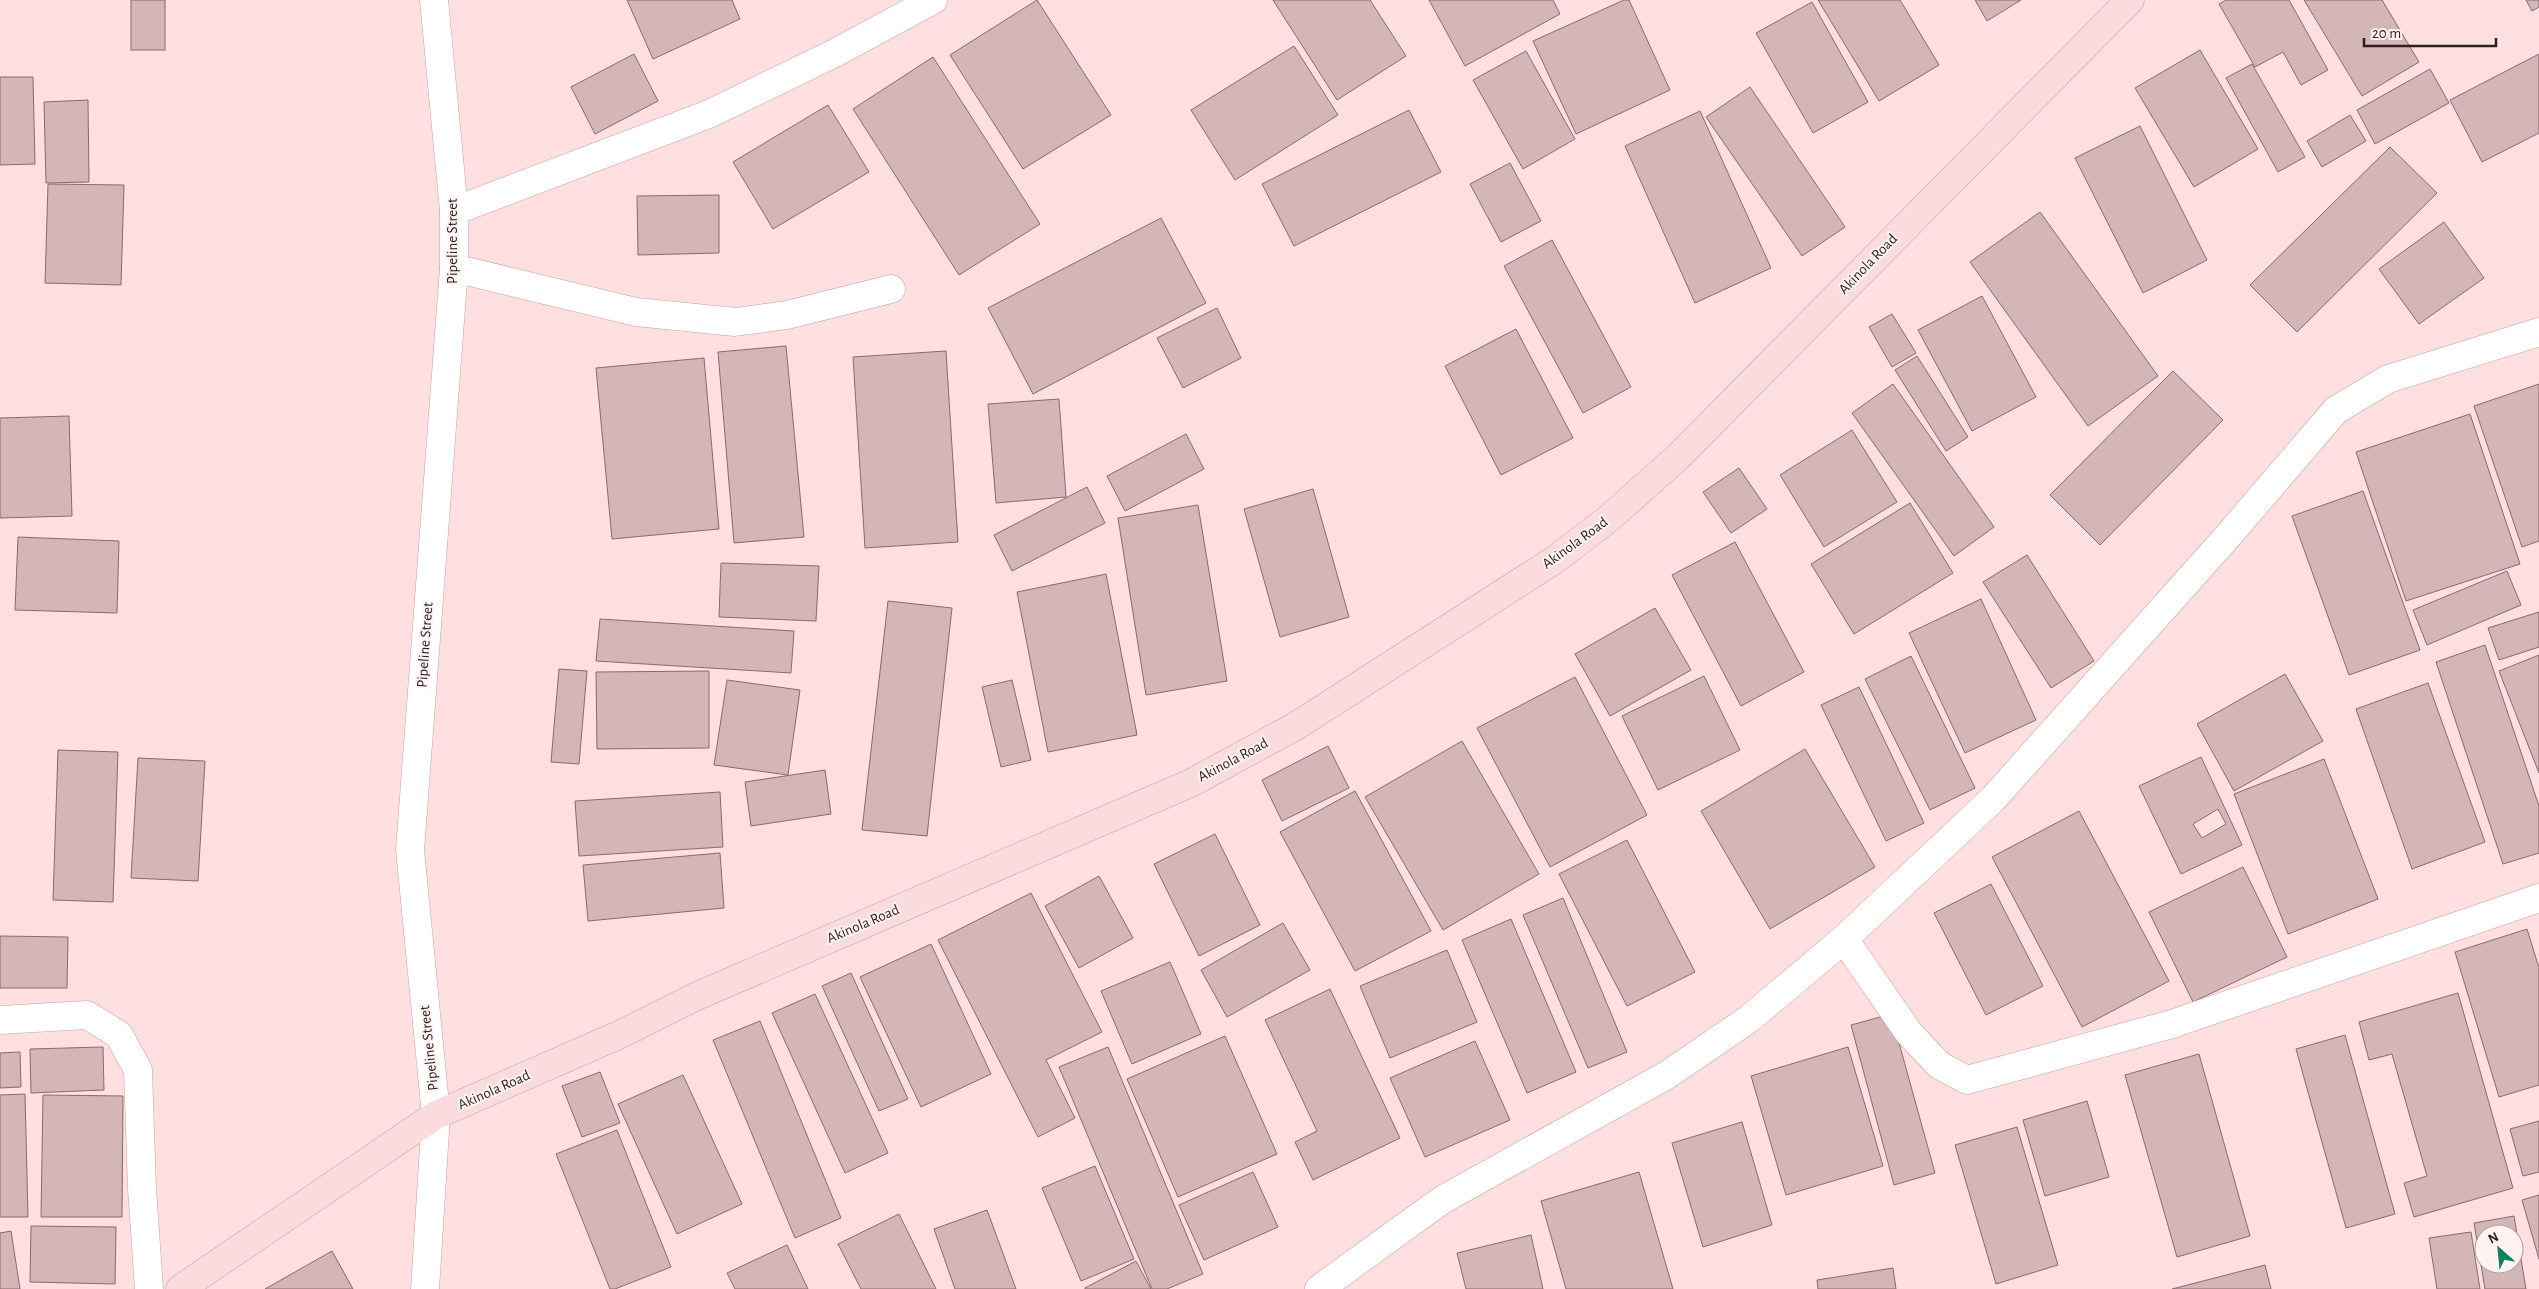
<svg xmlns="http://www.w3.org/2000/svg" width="2539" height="1289" font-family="'Alegreya Sans',sans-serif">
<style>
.building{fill:#d5b6b7;stroke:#876b6c;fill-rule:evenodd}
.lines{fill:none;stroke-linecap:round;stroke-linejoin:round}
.street-casing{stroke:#c0a3a3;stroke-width:29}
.secondary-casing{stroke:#c0a3a3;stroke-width:29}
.street{stroke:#fff;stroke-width:28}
.secondary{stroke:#fbdcde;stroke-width:28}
.labels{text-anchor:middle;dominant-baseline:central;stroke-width:4;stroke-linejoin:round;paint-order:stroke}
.street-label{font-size:15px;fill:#2c2121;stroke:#fff2f2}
</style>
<rect width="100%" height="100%" fill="#ffdfdf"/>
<g class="building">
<rect x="131" y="0" width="34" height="50"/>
<polygon points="627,0 732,0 740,19 653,59"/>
<polygon points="1037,0 1111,115 1023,169 950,55"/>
<polygon points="1273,0 1370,0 1406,56 1337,100"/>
<polygon points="1429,0 1553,0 1560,14 1465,66"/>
<polygon points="1624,0 1629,0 1670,90 1576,134 1533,41"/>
<polygon points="1818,0 1900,0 1939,65 1879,101"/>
<polygon points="1975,0 2021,0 1987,21"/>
<polygon points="2226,0 2289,0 2328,70 2301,85 2283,52 2255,67 2219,4"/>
<polygon points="2304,0 2382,0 2419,62 2362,96"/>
<polygon points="2526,0 2539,0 2539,7 2532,11"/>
<polygon points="1812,2 1868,102 1813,133 1756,33"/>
<polygon points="1294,46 1338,115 1235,180 1191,110"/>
<polygon points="2200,50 2258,149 2194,187 2135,88"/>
<polygon points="1526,51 1575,139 1523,169 1473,80"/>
<polygon points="634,54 658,101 595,134 571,87"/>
<polygon points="2539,54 2539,133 2482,162 2450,100"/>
<polygon points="933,57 1040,224 959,275 853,109"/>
<polygon points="2252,64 2305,157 2278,172 2226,78"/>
<polygon points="2430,69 2449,103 2375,144 2357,110"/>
<polygon points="0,77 33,77 35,164 0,165"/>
<polygon points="1750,87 1845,227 1802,256 1706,117"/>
<polygon points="88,100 89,182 46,183 44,102"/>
<polygon points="828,105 869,172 773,229 733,162"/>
<polygon points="1409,110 1441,172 1294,246 1262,184"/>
<polygon points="1700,111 1771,268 1695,303 1625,146"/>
<polygon points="2350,115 2366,141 2322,167 2307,141"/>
<polygon points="2140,126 2207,260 2143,293 2075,158"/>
<polygon points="2390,147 2437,193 2297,332 2250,285"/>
<polygon points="1510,163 1541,221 1501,242 1470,184"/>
<polygon points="48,184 124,185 121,285 45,283"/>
<polygon points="719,195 719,253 638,255 637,196"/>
<polygon points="2040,212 2158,376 2088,426 1970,262"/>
<polygon points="1161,218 1206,303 1033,394 988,308"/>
<polygon points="2444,222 2484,278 2419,324 2379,269"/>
<polygon points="1552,240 1631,387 1583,413 1504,266"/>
<polygon points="1982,296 2036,397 1972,431 1918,330"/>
<polygon points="1217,308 1241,358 1183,388 1157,338"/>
<polygon points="1892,314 1916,353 1892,367 1869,327"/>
<polygon points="1516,329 1573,438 1501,475 1445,366"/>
<polygon points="786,346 804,537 734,543 718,352"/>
<polygon points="946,351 958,542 865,548 853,357"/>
<polygon points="1917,356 1968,437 1946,451 1895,370"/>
<polygon points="704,358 719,529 612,539 596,368"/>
<polygon points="2173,371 2223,420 2100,545 2050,495"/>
<polygon points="1893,384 1994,527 1954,556 1852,413"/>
<polygon points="2539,384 2539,541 2522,547 2474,406"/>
<polygon points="1059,399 1066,497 996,503 988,404"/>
<polygon points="2470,414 2520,564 2406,601 2356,452"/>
<polygon points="69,416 72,516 0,518 0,418"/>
<polygon points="1852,430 1897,502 1824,547 1780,475"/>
<polygon points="1186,434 1204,469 1125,511 1107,476"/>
<polygon points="1739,468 1767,509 1731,533 1703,492"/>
<polygon points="1087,487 1105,523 1012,571 994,535"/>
<polygon points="1313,489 1349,617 1280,637 1244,509"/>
<polygon points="2363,491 2420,650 2349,675 2292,516"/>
<polygon points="1910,503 1953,573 1854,634 1811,564"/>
<polygon points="1198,505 1227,681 1146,695 1118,518"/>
<polygon points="18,537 119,541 117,613 15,610"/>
<polygon points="1735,542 1804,672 1741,706 1672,575"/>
<polygon points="2027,555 2094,661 2051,688 1983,582"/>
<polygon points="721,563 819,566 816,621 719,617"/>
<polygon points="2507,571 2521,605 2427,645 2413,610"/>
<polygon points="1106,574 1137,735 1048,752 1017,592"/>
<polygon points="1981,599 2036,720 1965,753 1909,633"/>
<polygon points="888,601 952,608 927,836 862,830"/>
<polygon points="1655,608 1691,670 1610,716 1575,654"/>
<polygon points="2539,612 2539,647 2499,660 2488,628"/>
<polygon points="600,619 794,631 791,673 596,661"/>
<polygon points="2485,645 2539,806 2539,853 2503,864 2436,662"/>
<polygon points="2539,655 2539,773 2499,671"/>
<polygon points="1911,656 1975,788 1930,810 1865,679"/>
<polygon points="559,669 587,671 579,764 551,762"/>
<polygon points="709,671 709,748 597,749 596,672"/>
<polygon points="2285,674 2323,741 2234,791 2197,724"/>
<polygon points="1704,676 1740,750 1658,790 1622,716"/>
<polygon points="1575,677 1647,815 1550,867 1477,728"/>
<polygon points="727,680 800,690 788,775 714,765"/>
<polygon points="1012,680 1031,760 1001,767 982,687"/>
<polygon points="2428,683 2485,842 2412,869 2356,709"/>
<polygon points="1859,687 1924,823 1886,841 1821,705"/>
<polygon points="1462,741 1539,874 1443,930 1365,797"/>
<polygon points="1328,746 1349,788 1282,821 1262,780"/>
<polygon points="1805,749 1875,867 1770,929 1701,811"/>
<polygon points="58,750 118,752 113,902 53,900"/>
<path d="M2201 757 2242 845 2181 874 2139 786ZM2218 809 2226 824 2202 838 2193 824Z"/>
<polygon points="138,758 205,761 198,881 131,878"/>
<polygon points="2324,759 2378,899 2288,934 2234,794"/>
<polygon points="825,770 831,814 751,826 745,782"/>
<polygon points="1355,791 1431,931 1355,971 1280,832"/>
<polygon points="720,792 723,847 579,856 575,801"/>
<polygon points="2079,811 2169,981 2082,1027 1992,857"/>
<polygon points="1215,834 1260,925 1199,956 1154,864"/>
<polygon points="1627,840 1695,972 1627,1006 1559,874"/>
<polygon points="720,853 724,908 588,921 583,865"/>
<polygon points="2243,867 2287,957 2193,1002 2149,912"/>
<polygon points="1099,876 1133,938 1079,968 1045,906"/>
<polygon points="1991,884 2043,986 1986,1015 1934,913"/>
<polygon points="1031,893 1102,1032 1046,1060 1075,1118 1038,1137 938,940"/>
<polygon points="1563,898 1627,1052 1588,1068 1523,915"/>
<polygon points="1511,919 1576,1072 1527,1093 1462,940"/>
<polygon points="1283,923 1310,970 1227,1017 1201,970"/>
<polygon points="2527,929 2539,968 2539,1085 2499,1097 2455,952"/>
<polygon points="0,936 68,937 67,988 0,988"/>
<polygon points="931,944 991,1074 921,1107 860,977"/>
<polygon points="1447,950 1477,1022 1390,1058 1360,986"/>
<polygon points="1170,962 1201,1034 1132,1064 1101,991"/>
<polygon points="851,973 908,1099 879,1111 822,986"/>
<polygon points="1330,989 1400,1138 1313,1180 1295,1142 1317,1131 1265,1020"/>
<polygon points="2458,993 2513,1188 2414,1217 2404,1183 2427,1176 2392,1054 2369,1060 2359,1022"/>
<polygon points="815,994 888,1153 845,1173 772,1013"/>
<polygon points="1891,1014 1935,1173 1894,1185 1851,1025"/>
<polygon points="760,1021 841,1218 795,1238 713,1040"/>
<polygon points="2345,1035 2395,1214 2346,1228 2296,1049"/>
<polygon points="1225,1036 1277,1154 1178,1197 1127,1079"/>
<polygon points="1475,1041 1510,1120 1425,1157 1390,1078"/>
<polygon points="103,1047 104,1090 31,1093 30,1049"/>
<polygon points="1108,1047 1203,1274 1167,1289 1152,1289 1059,1067"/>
<polygon points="1848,1047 1883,1166 1786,1195 1751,1076"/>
<polygon points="20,1052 21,1087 0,1088 0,1053"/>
<polygon points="2199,1054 2250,1236 2177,1257 2125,1075"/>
<polygon points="600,1072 620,1123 582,1137 562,1086"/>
<polygon points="683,1075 742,1204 677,1234 618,1104"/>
<polygon points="25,1094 28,1217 0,1217 0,1095"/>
<polygon points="43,1095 123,1096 122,1217 41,1217"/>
<polygon points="2087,1101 2109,1177 2045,1196 2023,1120"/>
<polygon points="2539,1121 2539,1172 2523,1176 2510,1129"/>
<polygon points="1742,1122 1772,1225 1703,1247 1672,1143"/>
<polygon points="2017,1127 2058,1265 1996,1284 1955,1145"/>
<polygon points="617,1130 671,1267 615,1289 610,1289 556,1154"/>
<polygon points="1095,1166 1134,1259 1081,1281 1042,1188"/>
<polygon points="1253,1172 1278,1227 1204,1260 1179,1205"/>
<polygon points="1639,1172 1673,1289 1566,1289 1541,1201"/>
<polygon points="2539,1195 2539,1259 2522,1200"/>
<polygon points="987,1210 1016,1289 955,1289 934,1229"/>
<polygon points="899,1214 936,1289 861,1289 838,1244"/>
<path d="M2514 1216 2526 1289H2485L2474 1223ZM2484 1234H2514V1264H2484Z"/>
<polygon points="31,1226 116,1227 115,1284 30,1282"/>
<polygon points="11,1231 20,1289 0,1289 0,1233"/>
<polygon points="2471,1232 2480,1289 2437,1289 2429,1238"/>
<polygon points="1531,1235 1543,1289 1466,1289 1457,1253"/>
<polygon points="787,1245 808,1289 735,1289 727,1273"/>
<polygon points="332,1251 353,1289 265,1289"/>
<polygon points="1136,1261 1151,1289 1085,1289 1085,1288"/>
<polygon points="2265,1265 2271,1289 2172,1289"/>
<polygon points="1893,1268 1896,1289 1818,1289 1817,1280"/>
</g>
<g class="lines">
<g class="street-casing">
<g id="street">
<polyline points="454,211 709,114 835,53 933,0"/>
<polyline points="454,268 636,312 735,322 787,315 891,289"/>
<polyline points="1844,939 1909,1033 1939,1065 1967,1080 2172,1024 2539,898"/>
<polyline points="0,1020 87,1015 119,1035 138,1070 142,1188 149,1289"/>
<polyline points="425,1289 436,1115 410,850 454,268 454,211 434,0"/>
<polyline points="1319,1289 1442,1200 1667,1075 1749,1019 1844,939 1993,799 2227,537 2336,410 2388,379 2539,332"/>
</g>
</g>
<g class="secondary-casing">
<polyline id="secondary" points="180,1289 436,1115 621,1034 697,996 1191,783 1296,726 1553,561 1607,520 1679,456 2130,0"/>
</g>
<use href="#street" class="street"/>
<use href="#secondary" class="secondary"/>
</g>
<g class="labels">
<g class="street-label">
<text transform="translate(452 241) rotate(-90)">Pipeline Street</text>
<text transform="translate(1868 264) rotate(-46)">Akinola Road</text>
<text transform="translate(1575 543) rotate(-36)">Akinola Road</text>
<text transform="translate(425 645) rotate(-86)">Pipeline Street</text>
<text transform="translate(1233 760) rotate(-28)">Akinola Road</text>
<text transform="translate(863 924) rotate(-23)">Akinola Road</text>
<text transform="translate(429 1048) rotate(-96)">Pipeline Street</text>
<text transform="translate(494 1090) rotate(-24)">Akinola Road</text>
</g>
</g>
<g transform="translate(2499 1249) rotate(333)"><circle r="24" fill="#fff2f2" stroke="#ab9e9e"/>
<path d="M0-4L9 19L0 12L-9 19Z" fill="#0a8261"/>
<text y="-8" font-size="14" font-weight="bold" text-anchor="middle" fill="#2c2121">N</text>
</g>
<path d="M2364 38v8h132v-8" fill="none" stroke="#2c2121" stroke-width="2.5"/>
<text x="2372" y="38" font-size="15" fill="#2c2121" stroke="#fff2f2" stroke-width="4" paint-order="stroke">20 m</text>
</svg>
